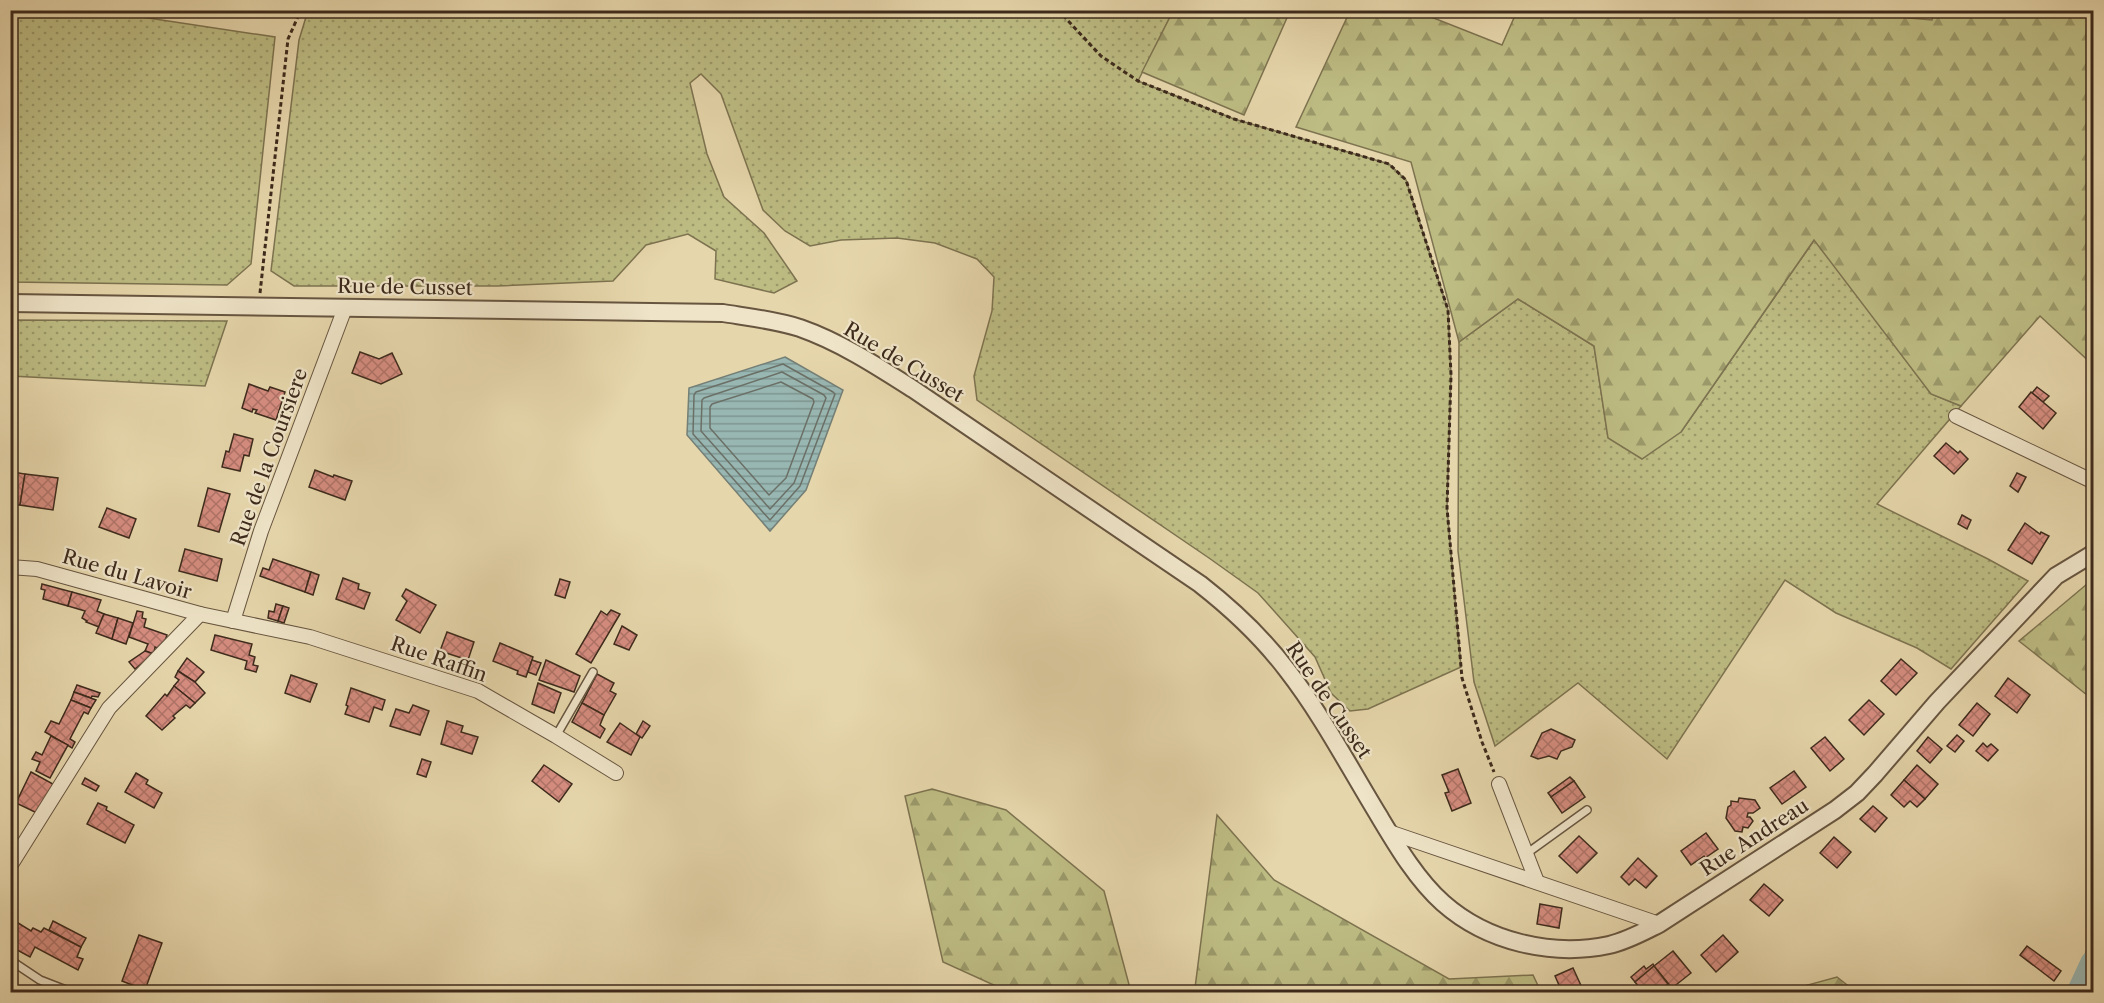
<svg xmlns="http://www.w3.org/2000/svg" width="2104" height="1003" font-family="'Libre Caslon Text',serif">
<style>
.grass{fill:url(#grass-dots);stroke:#7d7350;stroke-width:1.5}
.forest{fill:url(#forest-firs);stroke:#7d7350;stroke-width:1.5}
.water{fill:url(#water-rules);stroke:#747f76;stroke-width:1.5}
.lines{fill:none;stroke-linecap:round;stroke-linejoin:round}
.shore{stroke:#6b7067;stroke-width:1.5}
.river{stroke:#99b7b2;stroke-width:28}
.building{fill:url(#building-cross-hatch);stroke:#3d2a1c;stroke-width:1.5}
.service-casing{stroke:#675540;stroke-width:10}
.minor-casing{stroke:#675540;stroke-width:16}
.tertiary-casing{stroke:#675540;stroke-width:20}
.path{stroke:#3d2a1c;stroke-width:3;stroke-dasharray:4.5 3;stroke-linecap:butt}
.service{stroke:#efe4c8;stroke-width:7}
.minor{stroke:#efe4c8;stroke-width:14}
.tertiary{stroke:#efe4c8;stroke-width:16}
.labels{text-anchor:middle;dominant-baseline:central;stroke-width:4.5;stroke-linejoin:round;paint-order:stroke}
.street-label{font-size:20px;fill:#3d2a1c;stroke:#efe4c8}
</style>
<defs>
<pattern id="grass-dots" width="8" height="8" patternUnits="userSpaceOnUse" patternTransform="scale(1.5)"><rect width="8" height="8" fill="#bdbc83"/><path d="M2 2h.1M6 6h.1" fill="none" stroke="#9b996a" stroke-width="1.8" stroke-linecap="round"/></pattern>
<pattern id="forest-firs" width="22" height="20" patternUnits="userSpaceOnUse" patternTransform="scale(1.5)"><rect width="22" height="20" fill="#bdbc83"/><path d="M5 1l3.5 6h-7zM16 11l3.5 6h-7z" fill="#9b996a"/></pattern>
<pattern id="water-rules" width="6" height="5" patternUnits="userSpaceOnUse" patternTransform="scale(1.5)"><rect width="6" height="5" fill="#99b7b2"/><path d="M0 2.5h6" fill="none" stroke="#7e9590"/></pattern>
<pattern id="building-cross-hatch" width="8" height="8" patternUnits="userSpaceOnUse" patternTransform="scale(1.5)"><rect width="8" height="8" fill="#d68d80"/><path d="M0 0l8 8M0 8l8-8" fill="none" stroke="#af7368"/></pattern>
</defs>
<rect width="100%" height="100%" fill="#e6d6ab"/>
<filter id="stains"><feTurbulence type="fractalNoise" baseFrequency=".00333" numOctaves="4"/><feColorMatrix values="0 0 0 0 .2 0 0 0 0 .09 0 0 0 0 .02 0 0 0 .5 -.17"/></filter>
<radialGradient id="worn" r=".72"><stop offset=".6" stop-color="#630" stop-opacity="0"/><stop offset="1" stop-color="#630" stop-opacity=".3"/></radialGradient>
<g class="grass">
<polygon points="11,10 102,11 275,37 251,264 227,285 11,282"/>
<polygon points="312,11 1173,11 1138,81 1234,119 1389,164 1406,180 1448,310 1451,375 1447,508 1461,667 1368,709 1350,711 1331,693 1315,657 1258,593 1209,558 977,400 974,376 992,311 994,277 977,259 935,243 897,238 841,240 810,246 785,231 763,210 721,94 701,74 690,83 707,154 724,197 764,233 797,281 774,293 715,279 716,251 688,234 646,245 613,281 497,286 294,286 271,271 299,40 306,17"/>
<polygon points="1815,239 1931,394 1961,406 1877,504 1988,559 2028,581 1951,669 1917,648 1836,613 1785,580 1667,759 1578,683 1495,746 1474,682 1458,551 1459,342 1518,299 1594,346 1608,437 1681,432"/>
<polygon points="11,320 227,321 205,386 11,376"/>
</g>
<g class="forest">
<polygon points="1173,11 1290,11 1244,115 1142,72"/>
<polygon points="1826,11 1932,20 1933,11 2093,11 2093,365 2040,316 1961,406 1931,394 1814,240 1681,432 1642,459 1608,438 1594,346 1518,299 1459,342 1411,162 1296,127 1350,11 1416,11 1502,45 1517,11"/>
<polygon points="2093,579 2093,693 2087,695 2019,641"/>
<polygon points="932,789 1006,810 1104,891 1131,992 1009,992 943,962 905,796"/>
<polygon points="1217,815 1274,880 1449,979 1533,975 1541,992 1206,992 1195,988"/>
<polygon points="2093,932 2093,992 2066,992 2082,964"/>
<polygon points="1837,977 1856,992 1792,992 1793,989"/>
</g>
<polygon class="water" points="785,357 843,390 806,490 770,531 687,435 689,388"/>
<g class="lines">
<g class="shore">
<polygon points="783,364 833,392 835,394 800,486 770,520 693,434 694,395 696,392"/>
<polygon points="782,372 824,395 826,398 794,483 770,509 701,431 702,400 704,398"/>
<polygon points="781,382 813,399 814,402 786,478 769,495 710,428 710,407 712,404"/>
</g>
<polyline class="river" points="2081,992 2094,964"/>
</g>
<g class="building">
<polygon points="360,352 379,359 392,353 402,374 381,384 352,373"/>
<polygon points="249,384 268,391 270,387 285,392 276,420 255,413 257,410 253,409 252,412 242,408"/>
<polygon points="2037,387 2049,396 2043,402 2032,393"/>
<polygon points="2031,392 2056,413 2043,429 2019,407"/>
<polygon points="234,434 253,439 249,456 244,455 240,471 222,467 226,451 229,452"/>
<polygon points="1946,443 1958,453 1960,451 1968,459 1954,474 1934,456"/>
<polygon points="315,470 333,477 334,475 352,481 345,500 309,487"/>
<polygon points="13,472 25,474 20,505 10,504"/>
<polygon points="2017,473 2026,477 2018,492 2010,486"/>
<polygon points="25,474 58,478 53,510 20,505"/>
<polygon points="208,488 230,494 219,532 198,526"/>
<polygon points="107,508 136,519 129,538 99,527"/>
<polygon points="1962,515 1971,520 1967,529 1958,524"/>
<polygon points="2025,523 2040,534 2041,532 2049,536 2032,564 2008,550"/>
<polygon points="185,549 222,559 217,581 179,571"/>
<polygon points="273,559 311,572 305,592 260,576 263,568 269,570"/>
<polygon points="311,572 319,575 313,595 305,592"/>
<polygon points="343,578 359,584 358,589 370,593 364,609 336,599"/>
<polygon points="560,579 570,582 565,598 555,595"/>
<polygon points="42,584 72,592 68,606 43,599 45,590 41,589"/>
<polygon points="406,589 436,605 420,633 396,620 407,601 402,596"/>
<polygon points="72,592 101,600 97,611 104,614 99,627 86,622 87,621 82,618 85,611 68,606"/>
<polygon points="276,604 283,606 278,621 268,618 269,611 274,612"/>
<polygon points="283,606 289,608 284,623 278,621"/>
<polygon points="611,610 620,614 591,663 576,654 601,611 607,615"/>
<polygon points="137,611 143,612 142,618 146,619 144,627 167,635 162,650 155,647 154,654 145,651 148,644 129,637"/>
<polygon points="104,614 118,618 112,639 96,633"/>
<polygon points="118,618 133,623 126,644 112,639"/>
<polygon points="622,626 637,635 629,650 614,644"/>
<polygon points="447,632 474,642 468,660 440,651"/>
<polygon points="215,635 252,644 249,655 255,657 253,665 258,666 256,672 245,669 247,661 211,650"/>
<polygon points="500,643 533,657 526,677 517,674 518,671 493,661"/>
<polygon points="145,651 154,654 135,669 129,662"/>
<polygon points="187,658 204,672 195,682 178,671"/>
<polygon points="1901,659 1917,673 1896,695 1881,681"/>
<polygon points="532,660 541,663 536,675 528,672"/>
<polygon points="546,660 580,676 574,692 539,680"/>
<polygon points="178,671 195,682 205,693 195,703 174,686 179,680 175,677"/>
<polygon points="597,674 614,683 610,691 616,694 604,715 582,703"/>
<polygon points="291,675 317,684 310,702 285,693"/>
<polygon points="2008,678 2030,695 2017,713 1995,696"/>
<polygon points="538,683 561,693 554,713 532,704"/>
<polygon points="77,685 100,693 98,697 92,696 91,698 74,692"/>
<polygon points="174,686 195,703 190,708 186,705 173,716 175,718 162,730 146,716 165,694 167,696"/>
<polygon points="351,688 385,700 382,710 374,707 369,722 345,714 348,706 346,705"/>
<polygon points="74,692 96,700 91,708 71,700"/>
<polygon points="71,700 91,708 88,714 84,712 70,739 75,742 72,748 45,732 51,721 59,724"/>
<polygon points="1869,700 1884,714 1864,735 1849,720"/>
<polygon points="582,703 604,715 600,725 605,729 600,738 572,722"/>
<polygon points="1977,703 1990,714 1973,736 1959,725"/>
<polygon points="413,705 429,711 420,735 390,726 396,709 409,713"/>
<polygon points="447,721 463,726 461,732 478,737 472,754 441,744"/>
<polygon points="643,721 650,726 642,738 636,734"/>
<polygon points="620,723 640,737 631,755 607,742"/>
<polygon points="1551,729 1575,740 1572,747 1561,751 1557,759 1549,756 1538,759 1531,756 1542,733"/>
<polygon points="1957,735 1964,741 1955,752 1947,746"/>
<polygon points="51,736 68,745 50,778 36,771 40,762 32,759 36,752 42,755"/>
<polygon points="1825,737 1844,759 1830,771 1811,748"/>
<polygon points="1928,737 1942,749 1930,763 1917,751"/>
<polygon points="1983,743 1987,747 1991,744 1998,750 1988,761 1976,751"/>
<polygon points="422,759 431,762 426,777 417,774"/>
<polygon points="544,765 572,784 559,802 532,781"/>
<polygon points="1917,765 1938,784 1925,799 1904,780"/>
<polygon points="1458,769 1471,803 1452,811 1445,793 1449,792 1442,775"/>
<polygon points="1794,771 1806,787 1782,804 1770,788"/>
<polygon points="31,772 53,784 39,814 16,803"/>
<polygon points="136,773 148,780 146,784 162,793 154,808 125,792"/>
<polygon points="1570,777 1574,781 1551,797 1548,793"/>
<polygon points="85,778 99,786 96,791 82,784"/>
<polygon points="1904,780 1925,799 1917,807 1910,801 1904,807 1891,795"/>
<polygon points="1574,781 1585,797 1562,813 1551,797"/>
<polygon points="1739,798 1755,800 1760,808 1753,813 1748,813 1747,817 1750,817 1753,821 1748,828 1743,827 1742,832 1735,831 1726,818 1728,807 1731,805 1731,801 1738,802"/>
<polygon points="98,803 107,807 106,810 134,825 125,843 87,824"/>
<polygon points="1873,806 1887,818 1875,832 1860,819"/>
<polygon points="1706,833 1718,849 1705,858 1704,856 1691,865 1681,851"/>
<polygon points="1579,836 1597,853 1577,873 1559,856"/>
<polygon points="1834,837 1851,852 1837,868 1820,853"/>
<polygon points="1638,858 1657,876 1646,888 1635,879 1629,885 1621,877"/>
<polygon points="1764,884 1783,900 1769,916 1750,900"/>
<polygon points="1540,904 1562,908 1559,928 1537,924"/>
<polygon points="10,918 31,931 33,928 41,932 44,928 81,947 77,957 83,959 78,970 35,947 30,957 10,946"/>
<polygon points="53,921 86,938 81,947 49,930"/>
<polygon points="139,935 162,943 145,990 122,981"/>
<polygon points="1723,935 1738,952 1716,972 1701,955"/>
<polygon points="2027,946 2061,971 2054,981 2020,955"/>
<polygon points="1673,951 1691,973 1672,988 1654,966"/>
<polygon points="1653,964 1654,966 1635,982 1631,977 1644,966 1646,969"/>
<polygon points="1654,966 1668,984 1657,992 1643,992 1635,982"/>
<polygon points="1573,968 1583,990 1579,992 1562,992 1555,976"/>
</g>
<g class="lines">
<g class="service-casing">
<g id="service">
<polyline points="556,736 593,672"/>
<polyline points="1526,854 1587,810"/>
<polyline points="10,960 40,980 71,992"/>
</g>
</g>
<g class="minor-casing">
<g id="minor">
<polyline points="1956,416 2094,482"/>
<polyline points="10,567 37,569 200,614 310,637 478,691 556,736 616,773"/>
<polyline points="233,621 261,531 345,308"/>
<polyline points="1499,784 1537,882"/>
<polyline points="1389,832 1659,924"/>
<polyline points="10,866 109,708 200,614"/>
</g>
</g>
<g class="tertiary-casing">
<path id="tertiary" d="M10 303 723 313C748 317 775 320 800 328 840 342 877 366 913 389L1200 584C1232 609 1262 637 1287 670 1322 715 1349 767 1379 816 1397 846 1417 880 1443 903 1487 942 1552 957 1609 945 1627 941 1643 932 1659 924L1835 810 1857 793 1875 774 1937 702 2056 576 2094 553"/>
</g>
<g class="path">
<polyline points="1058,10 1101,56 1138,81 1234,119 1389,164 1406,180 1448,310 1451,375 1447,508 1462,678 1482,742 1494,772"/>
<polyline points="260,293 288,39 301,10"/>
</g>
<use href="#service" class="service"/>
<use href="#minor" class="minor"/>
<use href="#tertiary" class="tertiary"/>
</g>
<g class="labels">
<g class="street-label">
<text transform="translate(405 287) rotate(1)">Rue de Cusset</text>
<text transform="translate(904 362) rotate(31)">Rue de Cusset</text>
<text transform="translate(269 457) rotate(-70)">Rue de la Coursiere</text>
<text transform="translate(127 574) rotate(16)">Rue du Lavoir</text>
<text transform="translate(439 659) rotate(19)">Rue Raffin</text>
<text transform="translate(1329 700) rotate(56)">Rue de Cusset</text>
<text transform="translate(1754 837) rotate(-33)">Rue Andreau</text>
</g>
</g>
<rect width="2104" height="1003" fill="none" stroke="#e6d6ab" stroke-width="36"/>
<rect x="12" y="12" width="2080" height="979" fill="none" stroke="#3d2a1c" stroke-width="3"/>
<rect x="18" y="18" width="2068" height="967" fill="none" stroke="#3d2a1c" stroke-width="1.5"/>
<rect width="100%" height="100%" filter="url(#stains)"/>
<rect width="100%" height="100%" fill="url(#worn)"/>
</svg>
